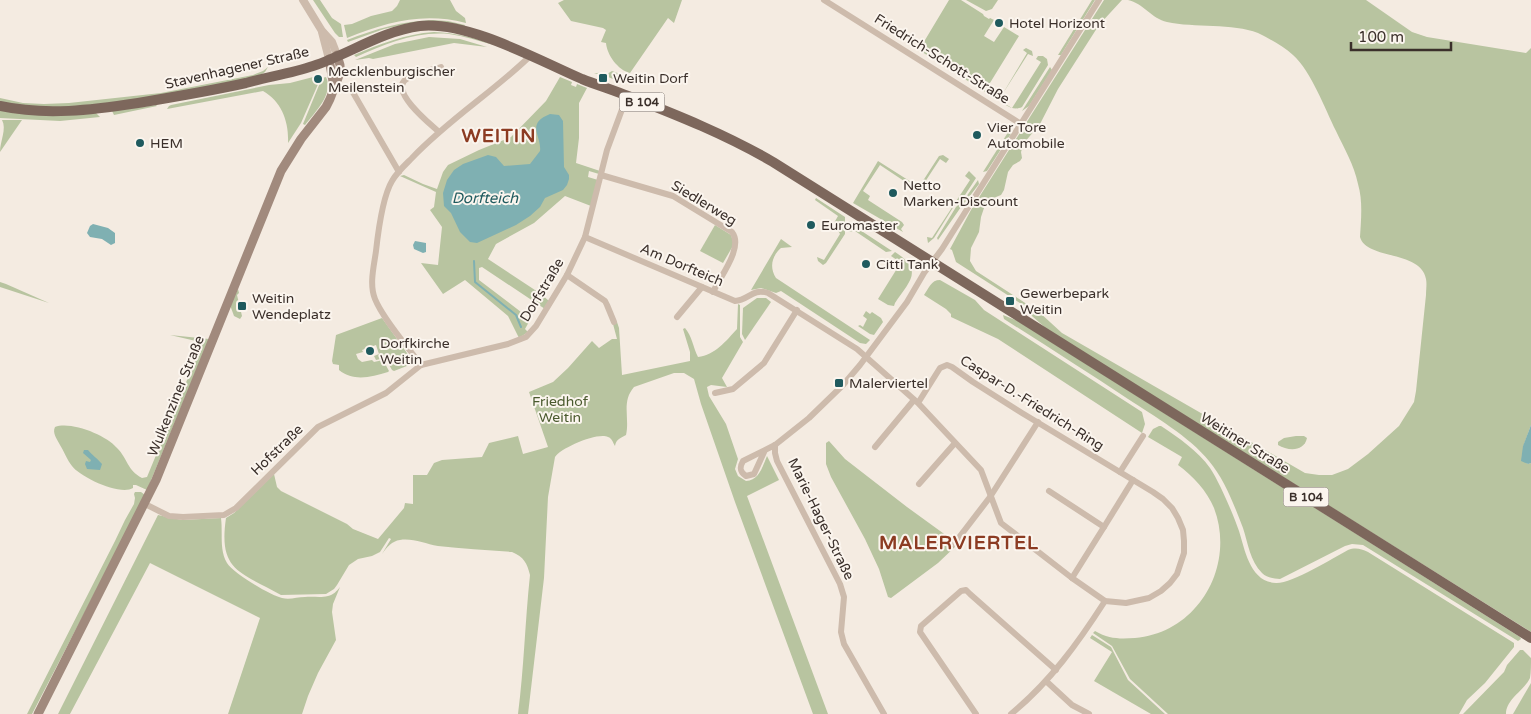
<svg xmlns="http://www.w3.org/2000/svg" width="1531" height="714" font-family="'Varela Round',sans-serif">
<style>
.green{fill:#b8c4a0}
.water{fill:#7fb0b2}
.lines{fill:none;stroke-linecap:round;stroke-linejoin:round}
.stream{stroke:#7fb0b2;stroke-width:2}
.minor{stroke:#cdbbac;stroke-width:6}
.tertiary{stroke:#cdbbac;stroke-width:8}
.secondary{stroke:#a18a7d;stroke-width:9}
.primary{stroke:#7d675c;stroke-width:10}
.poi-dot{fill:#1f5a5e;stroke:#fbf5ee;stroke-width:2}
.labels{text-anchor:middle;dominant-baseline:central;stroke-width:4;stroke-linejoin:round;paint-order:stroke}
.shield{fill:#fbf5ee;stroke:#756b66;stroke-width:1}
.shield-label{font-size:12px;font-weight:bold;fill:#3b302b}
.poi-label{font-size:14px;fill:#3b302b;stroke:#fbf5ee;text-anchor:start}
.street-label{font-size:14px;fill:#3b302b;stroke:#fbf5ee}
.park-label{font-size:14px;fill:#4a5a2e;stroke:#fbf5ee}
.water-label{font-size:15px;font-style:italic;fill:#1f5a5e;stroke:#fbf5ee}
.district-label{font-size:19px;font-weight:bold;letter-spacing:1px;fill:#8c3b22;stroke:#fbf5ee}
</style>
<rect width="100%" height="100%" fill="#f4ebe1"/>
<g class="green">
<polygon points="313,0 320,0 332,18 341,24 343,37 339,37 335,33"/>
<path d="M400 0H450L456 11 465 18 466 23C422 12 388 22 347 38L344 25 352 24 371 16 392 11 397 6Z"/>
<path d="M564 0H682L674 23 668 18 630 73C618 70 607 55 606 43L601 42 606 30 603 28 571 21 558 3Z"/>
<polygon points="949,0 961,0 983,14 984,16 989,19 990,18 994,20 984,36 994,42 1004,27 1019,36 985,91 990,95 919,50"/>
<polygon points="966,0 998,0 992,9 986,11"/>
<polygon points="1092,0 1095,0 1061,55 1058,55"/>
<path d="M1104 0H1122L1099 25 1058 89 1040 124 1024 143 1021 152 1022 158 1020 161 1013 165 1008 172 1004 190 1001 195 991 199 984 208 981 217 979 232 971 248 970 261 976 271 1039 312 1062 333 1305 473 1319 475H1332L1348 469 1368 454 1399 426 1414 402 1416 391 1426 295C1426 290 1427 284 1426 279 1421 250 1366 260 1360 237 1361 220 1363 201 1358 184 1354 165 1344 148 1336 131 1325 109 1311 71 1293 55 1283 46 1270 39 1258 33 1233 23 1194 28 1167 22 1152 19 1143 3 1128 0H1366L1412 32 1427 37 1526 53 1531 48V425L1523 447 1527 464 1531 463V632L1048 330 1025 310 1026 307 956 262 952 250 950 249 971 210Z"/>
<path d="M433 20 448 21 465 25 464 27 403 25 384 29 348 42 347 40C375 29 403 21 433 20Z"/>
<path d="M434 32C455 33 474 37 494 45 479 41 464 36 449 34 416 31 386 44 356 57L354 55C380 44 405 34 434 32Z"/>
<polygon points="429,37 460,39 487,47 454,43 373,59 369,58 355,60 395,44"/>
<polygon points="1026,48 1032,51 1033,56 1028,54 1002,95 1027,53 1023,50"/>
<path d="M1038 56H1043L1047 59 1048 65 1022 107C1012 112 1004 103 995 98L1012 108 1041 62 1036 59Z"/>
<polygon points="268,67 265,72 259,76 161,96 69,108 44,109 0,103 0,98 23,103 44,104 69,103 161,93 253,75 263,71"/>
<polygon points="1050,67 1052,70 1029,106 1022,111"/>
<polygon points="612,71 620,74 625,84 601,74 594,74 601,72 607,74"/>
<path d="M317 76 319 82 301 123 288 143C289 122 282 102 263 91L167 109 169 106 171 105 269 85 290 83Z"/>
<path d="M326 77C334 94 315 112 305 125L303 124 322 78Z"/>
<polygon points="560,77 572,82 571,85 576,87 577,84 587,88 579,103 579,138 576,163 600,171 599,174 589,171 588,177 598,180 591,206 565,196 534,223 496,244 488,259 541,294 549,301 545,309 482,267 479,268 479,280 521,312 524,316 530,320 525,329 528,332 519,338 508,316 465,280 443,294 421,263 438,265 442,227 430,210 434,207 436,192 400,176 404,175 423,184 437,189 443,172 448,165 479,150 511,137 546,101"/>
<polygon points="156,105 157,106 114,115 112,111"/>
<polygon points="0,109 96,113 100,117 60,121 0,118"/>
<path d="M2 120H22L0 152C0 141 7 129 2 120Z"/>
<polygon points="1012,126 1012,132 987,171 983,172"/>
<polygon points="943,155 949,159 946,163 940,159 919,191 880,165 863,191 870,196 868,200 902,222 904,225 901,229 903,232 853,203 878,161 919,187 939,156"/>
<polygon points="969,171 976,178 965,195 954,206 934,238 928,243 927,237 932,238 970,180 965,176"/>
<polygon points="978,180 979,184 969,197 961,207 938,240 937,238 956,207 966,197"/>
<polygon points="816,198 845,217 845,234 826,263 823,265 818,261 817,257 824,260 840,234 834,223 838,216 815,200"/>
<polygon points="849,221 860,230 892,251 886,252 855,231 847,232 847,224"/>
<polygon points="715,225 731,235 734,244 723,263 700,251"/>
<path d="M781 239 792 247 781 248C772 256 769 267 776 278L870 340 866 344 860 343 781 291 776 293 761 288 751 290Z"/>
<path d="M895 252C924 271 910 280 895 303L894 306 888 305 878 299 898 267 897 260 891 256Z"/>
<path d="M940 280 975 300 984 310 1142 412 1145 424 1142 433 998 339 951 317V314L946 309 924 295C929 288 931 280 940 280Z"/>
<polygon points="0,282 6,284 49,303 0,287"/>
<polygon points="238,289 239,293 237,295 242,316 240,319 234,316 230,305"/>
<polygon points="757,298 766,298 771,302 745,340 742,334 743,308"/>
<path d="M738 304 740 305V337L743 342 722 378 727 387 711 385 707 387 709 396 726 424 738 459 735 469 738 476 746 481C759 480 762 468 767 456L779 480 747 496 828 714H813L735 502 701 404 694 379 684 373H674L634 387C621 402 630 418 626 435 621 438 616 439 615 446 613 443 612 438 608 437 597 432 561 448 555 457L548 497 544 578 528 714H518C524 668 525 622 530 575 527 563 524 557 512 552 488 550 462 549 438 546 425 544 413 538 400 540 392 541 387 547 382 554L391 539 389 538 380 552 372 556 358 559 349 565 337 585 334 589 326 594 281 595C241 572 218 572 226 518L234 513 274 474 277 487 281 491 347 524 353 529 378 539 404 508 405 503 413 504V475H427L434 463 442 460 482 457 489 443 518 436 523 454 548 447 529 392 553 382 568 368 592 341 599 348 612 339H617L613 324 617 322 619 328 622 375 690 361V352L683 329 685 328C692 336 693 347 698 357 715 355 726 341 737 329Z"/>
<polygon points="866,311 870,314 872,312 881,318 883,322 874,335 870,334 858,326 860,325 863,327 867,319 863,316"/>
<path d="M1003 315 1018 321 1520 637 1521 639 1518 641 1363 545 1352 544 1345 546 1280 579C1273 578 1267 578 1262 573 1250 561 1248 543 1243 528 1234 505 1225 480 1209 461 1190 437 1154 416 1128 399 1087 372 1045 345 1004 319Z"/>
<path d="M382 318 412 360V364L394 371 392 370 385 358 376 360 374 356 379 354 376 345 362 350 363 352 356 354 358 359 362 362 372 360 374 362 383 360 389 371 388 372C371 377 354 382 339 370V365L333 364 332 361 336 335Z"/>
<path d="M170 335 209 339 147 490 136 485H133V488C120 496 80 477 72 466 67 460 64 451 60 445 57 439 52 433 55 427 71 421 106 435 117 448 128 459 127 470 142 478L147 477 199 351V345L196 341Z"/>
<path d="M1159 426H1161C1179 438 1198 451 1210 468 1220 483 1233 514 1239 531 1245 550 1250 582 1276 583 1291 584 1333 558 1348 550 1356 547 1361 549 1368 552L1514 643V647L1485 683 1467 700 1459 714H1168L1130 679 1112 646 1093 633 1095 631C1109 639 1119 639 1135 638 1198 633 1236 566 1214 508 1207 491 1193 476 1178 465L1182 457 1148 437 1153 429Z"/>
<path d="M1296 436H1304L1307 438C1304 452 1288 451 1278 445V442L1284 438Z"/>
<polygon points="829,441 845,459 907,507 958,544 938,563 891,598 888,597 879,569 865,539 831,477 826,464 826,443"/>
<polygon points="135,492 141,492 145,495 119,546 32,714 27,714 115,541 125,520 134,504 135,498 134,494"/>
<path d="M158 515 182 520 221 518C223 533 219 549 227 563 233 573 271 596 282 598 290 600 297 597 305 597 313 596 320 598 328 596 333 595 337 591 340 587L333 604 332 612 336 640 318 673 308 696 302 714H228L260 618 150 563 70 714H58Z"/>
<polygon points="1092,635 1111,647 1128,680 1165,714 1151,714 1094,681 1112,652 1090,638"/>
<path d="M1520 650H1523L1531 658C1531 664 1531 672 1530 678 1524 691 1506 699 1506 714H1463L1504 672 1507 665Z"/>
<polygon points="1531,683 1531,714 1513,714"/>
</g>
<g class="water">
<path d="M550 114 559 115 563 121 564 167 569 175V179L567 185 563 190 545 198 540 207 530 216 516 225 477 243 470 242 460 232 451 213 444 206 443 193 447 180 454 170 463 164 488 155 496 157 504 166 530 164 540 151C542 136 525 124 550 114Z"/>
<polygon points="93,224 108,228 115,233 115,243 111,245 102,239 90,237 87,233 90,226"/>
<polygon points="415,241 426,243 426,252 423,253 414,249 413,245"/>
<polygon points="1531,425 1531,463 1528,464 1521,461 1523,446"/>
<path d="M84 450H88C92 455 97 458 102 464L100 470 87 469 85 464 86 461 90 462 91 460 83 453Z"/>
</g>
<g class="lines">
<polyline class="stream" points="474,261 475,282 516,315 521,327"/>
<g class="minor">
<polyline points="824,0 1021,124"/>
<path d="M529 55 527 59C490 94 447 121 412 158 405 165 397 172 392 181 383 196 378 233 376 251 374 266 369 284 375 299 383 319 408 347 421 365L508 344 526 337 536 326 567 275 585 237 607 150 627 96"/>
<polyline points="351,89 399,172"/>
<path d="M439 132C429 123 393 94 404 81 410 74 432 70 441 67"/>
<path d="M601 175 673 196 732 232C744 247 720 277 713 292"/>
<path d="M585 237 735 301C749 300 752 288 768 293L857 349 918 403 981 470 1001 523 1072 578 1105 601 1126 603 1149 598 1161 591 1170 583 1177 574 1184 553V541L1183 530 1178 518 1172 508 1163 499 1153 492 1022 413 973 382 952 367 947 365 940 368 918 403"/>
<polyline points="567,275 605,301 607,305 614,322"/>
<polyline points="677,317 702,287"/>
<polyline points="715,393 733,389 764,363 797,310"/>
<polyline points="775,445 775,453 777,461 840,584 844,597 841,632 844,644 884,714"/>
<polyline points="875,447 914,400"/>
<path d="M765 450 754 474 746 476C740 472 739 468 743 461L775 445 809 418 843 385 860 365 907 302 924 273 942 249 1099 0"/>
<polyline points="1120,472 1143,436"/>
<polyline points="919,484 955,443"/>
<polyline points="1049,491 1104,527 1072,578"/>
<polyline points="145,504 169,516 183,517 224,515 236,508 318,427 386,393 421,365"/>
<polyline points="1104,527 1133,480"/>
<polyline points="954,544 990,497 1038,422"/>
<polyline points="1046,681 1072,705 1089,714"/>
<polyline points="976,714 920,632 921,626 961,591 966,590 970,594 1056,670"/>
<path d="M1011 714C1050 682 1078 643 1105 601"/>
</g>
<g class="tertiary">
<polyline points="303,0 322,31 332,42 337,55"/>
<polyline points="322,32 329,59"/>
</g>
<g class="secondary">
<polyline points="329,59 334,87"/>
<polyline points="38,714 156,480 281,171 301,139 326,107 330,99 340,73 340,65 337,55"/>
</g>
<path class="primary" d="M0 106C46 116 92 110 138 103 174 97 210 91 246 83 268 77 292 73 313 66 349 54 382 31 420 26 468 21 538 60 582 79 597 85 613 90 628 96 677 115 727 135 773 162L1531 638"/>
</g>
<g class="poi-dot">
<circle cx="999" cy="23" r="5"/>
<rect x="598" y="73" width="10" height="10" rx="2.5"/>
<circle cx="318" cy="79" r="5"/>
<circle cx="977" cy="135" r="5"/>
<circle cx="140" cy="143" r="5"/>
<circle cx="893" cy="193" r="5"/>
<circle cx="811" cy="225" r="5"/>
<circle cx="866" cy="264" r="5"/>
<rect x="1005" y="296" width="10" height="10" rx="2.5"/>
<rect x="237" y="301" width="10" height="10" rx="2.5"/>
<circle cx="370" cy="351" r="5"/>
<rect x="834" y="378" width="10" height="10" rx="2.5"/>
</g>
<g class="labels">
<g class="shield">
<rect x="619.5" y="92.5" width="45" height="19" rx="4"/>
<rect x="1283.5" y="487.5" width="45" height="19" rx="4"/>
</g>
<g class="shield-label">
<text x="642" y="102">B 104</text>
<text x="1306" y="497">B 104</text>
</g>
<g class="poi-label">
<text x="1009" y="23">Hotel Horizont</text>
<text x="328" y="71">Mecklenburgischer<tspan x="328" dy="16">Meilenstein</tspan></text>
<text x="613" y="78">Weitin Dorf</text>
<text x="987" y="127">Vier Tore<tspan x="987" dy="16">Automobile</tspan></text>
<text x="150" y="143">HEM</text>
<text x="903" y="185">Netto<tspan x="903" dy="16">Marken-Discount</tspan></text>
<text x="821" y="225">Euromaster</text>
<text x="876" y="264">Citti Tank</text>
<text x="1020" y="293">Gewerbepark<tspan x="1020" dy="16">Weitin</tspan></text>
<text x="252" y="298">Weitin<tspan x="252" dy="16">Wendeplatz</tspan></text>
<text x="380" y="343">Dorfkirche<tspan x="380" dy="16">Weitin</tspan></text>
<text x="849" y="383">Malerviertel</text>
</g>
<g class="street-label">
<text transform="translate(942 59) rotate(32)">Friedrich-Schott-Straße</text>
<text transform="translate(237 68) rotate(-13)">Stavenhagener Straße</text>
<text transform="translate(704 203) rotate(31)">Siedlerweg</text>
<text transform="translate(682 265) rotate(23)">Am Dorfteich</text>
<text transform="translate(542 290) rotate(-59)">Dorfstraße</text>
<text transform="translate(176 396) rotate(-68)">Wulkenziner Straße</text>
<text transform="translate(1032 403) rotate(32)">Caspar-D.-Friedrich-Ring</text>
<text transform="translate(1245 443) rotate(32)">Weitiner Straße</text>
<text transform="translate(277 450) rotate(-44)">Hofstraße</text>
<text transform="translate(821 519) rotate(64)">Marie-Hager-Straße</text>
</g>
<g class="park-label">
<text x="560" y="401">Friedhof<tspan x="560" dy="16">Weitin</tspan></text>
</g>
<g class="water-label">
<text x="485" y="198">Dorfteich</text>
</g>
<g class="district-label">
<text x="499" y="136">WEITIN</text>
<text x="959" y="543">MALERVIERTEL</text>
</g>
</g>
<path d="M1351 42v8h100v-8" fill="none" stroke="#3b302b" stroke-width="2.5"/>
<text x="1358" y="42" font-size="15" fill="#3b302b" stroke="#fbf5ee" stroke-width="4" paint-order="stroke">100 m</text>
</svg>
